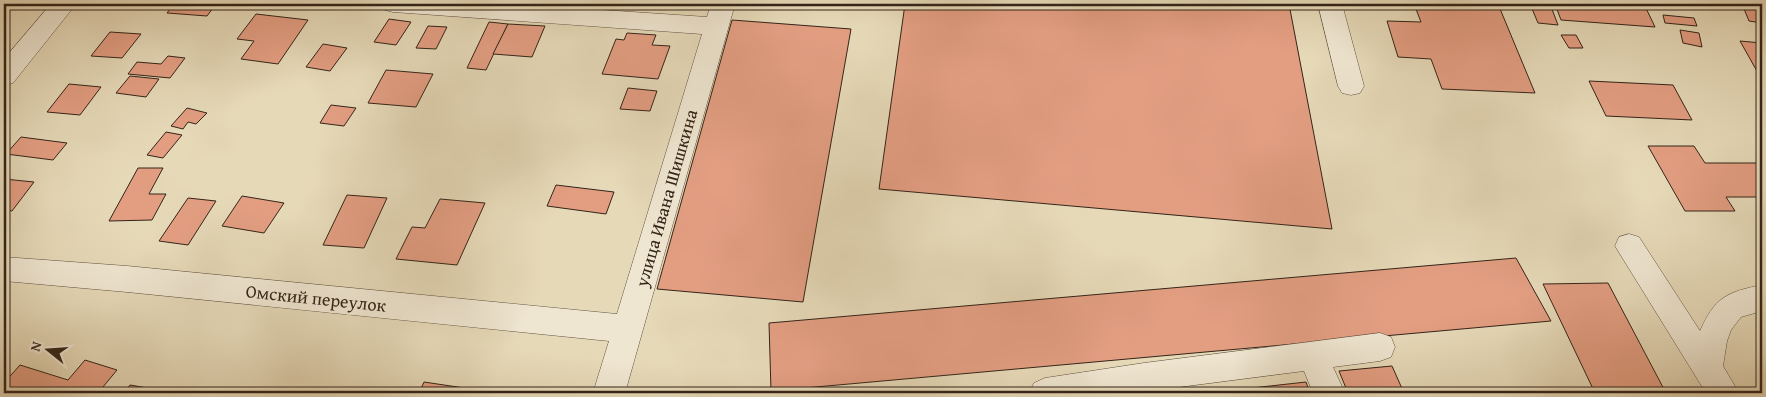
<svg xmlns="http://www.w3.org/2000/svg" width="1766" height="397" font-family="'Gentium Book Plus',serif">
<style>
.building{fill:#e39e82;stroke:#332418}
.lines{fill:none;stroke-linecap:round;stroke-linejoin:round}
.minor-casing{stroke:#605140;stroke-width:1}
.minor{fill:#efe6d1;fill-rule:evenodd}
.labels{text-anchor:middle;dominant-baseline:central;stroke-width:4.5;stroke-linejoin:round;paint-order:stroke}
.street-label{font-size:18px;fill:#332418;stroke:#efe6d1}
</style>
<rect width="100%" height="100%" fill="#e6d9b8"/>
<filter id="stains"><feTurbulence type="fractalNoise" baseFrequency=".004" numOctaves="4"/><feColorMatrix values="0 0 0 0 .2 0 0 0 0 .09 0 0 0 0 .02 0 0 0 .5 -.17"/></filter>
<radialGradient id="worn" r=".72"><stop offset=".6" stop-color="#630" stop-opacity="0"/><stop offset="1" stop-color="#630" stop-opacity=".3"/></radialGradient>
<g class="building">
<polygon points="174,4 216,4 207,16 167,13"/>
<polygon points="905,4 1289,4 1332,229 879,189"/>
<polygon points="1414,4 1498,4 1535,93 1442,89 1431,59 1398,57 1387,21 1421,22"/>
<polygon points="1530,4 1550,4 1558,25 1538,23"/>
<polygon points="1555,4 1644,4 1655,27 1561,20"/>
<polygon points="1742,4 1762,4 1762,23 1749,21"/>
<polygon points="256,14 308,20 278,64 241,59 254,41 237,39"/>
<polygon points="1663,15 1694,18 1697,26 1665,23"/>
<polygon points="389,19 411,22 396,45 374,42"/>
<polygon points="732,20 851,29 803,302 657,289"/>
<polygon points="489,22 508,24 486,70 467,68"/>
<polygon points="508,24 545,26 532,57 493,54"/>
<polygon points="428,26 447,27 436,49 416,48"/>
<polygon points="1680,30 1699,33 1702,47 1683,43"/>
<polygon points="110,32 141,34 122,58 91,56"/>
<polygon points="627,33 656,35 652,45 670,46 658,79 602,74 616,39 624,40"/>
<polygon points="1561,35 1576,35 1583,48 1569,48"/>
<polygon points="1740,41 1762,43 1762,74 1758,73"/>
<polygon points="323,44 347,48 330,71 306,67"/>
<polygon points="168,56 185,58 170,78 128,74 137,62 161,64"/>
<polygon points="386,70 433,74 416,107 368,103"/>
<polygon points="130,76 159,79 146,97 116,93"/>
<polygon points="1589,81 1673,85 1692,120 1606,116"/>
<polygon points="69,84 101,87 80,115 47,112"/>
<polygon points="628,88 657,91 650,111 620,109"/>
<polygon points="331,105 356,108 344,126 320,123"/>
<polygon points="187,108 207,113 196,124 188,122 183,129 171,126"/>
<polygon points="166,132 182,135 163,158 147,155"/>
<polygon points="21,137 67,143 53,160 6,154"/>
<polygon points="1648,146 1694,146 1705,163 1759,163 1762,169 1762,197 1726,197 1735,211 1685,211"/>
<polygon points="138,168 163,168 149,194 166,194 152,220 109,221"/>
<polygon points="4,179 34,182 12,211 4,210"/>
<polygon points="556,185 614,192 606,214 547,206"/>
<polygon points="347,195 387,198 364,248 323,245"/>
<polygon points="242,196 284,203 264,233 222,226"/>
<polygon points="188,198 216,201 188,245 159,241"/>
<polygon points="440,199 485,203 457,265 396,259 412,227 425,228"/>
<polygon points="1516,258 1551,321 771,391 769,323"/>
<polygon points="1608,283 1666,393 1595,393 1543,284"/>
<polygon points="85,360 117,370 98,393 4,393 4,383 20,365 68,380"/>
<polygon points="1392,366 1404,393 1348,393 1339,371"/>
<polygon points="424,382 471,389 469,393 419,393"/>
<polygon points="1306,382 1310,393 1253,393 1252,388"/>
<polygon points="130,385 170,392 124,393"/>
</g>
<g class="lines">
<g class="minor-casing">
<g id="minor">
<polygon points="51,4 76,4 13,83 4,85 4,59"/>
<polygon points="381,4 513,4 707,17 711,4 735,4 625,393 593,393 609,341 127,292 4,281 4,257 127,266 617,314 702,34 393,12 385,10"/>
<polygon points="1318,4 1342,4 1364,86 1360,93 1351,95 1342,93 1338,86"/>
<path d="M1629 234 1639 237 1700 331C1715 297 1727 292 1762 285V311L1741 317 1731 330 1727 341 1723 366 1739 393H1706L1615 246 1619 237Z"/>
<polygon points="1380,333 1391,337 1395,347 1391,357 1380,361 1333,367 1345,393 1313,393 1304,371 1133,393 1029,393 1034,383 1045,378 1144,363"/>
</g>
</g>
<use href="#minor" class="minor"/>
</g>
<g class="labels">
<g class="street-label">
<text transform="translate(666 198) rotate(-74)">улица Ивана Шишкина</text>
<text transform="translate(316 298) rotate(6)">Омский переулок</text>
</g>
</g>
<rect width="1766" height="397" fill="none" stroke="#e6d9b8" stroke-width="20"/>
<rect x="5" y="5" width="1756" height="387" fill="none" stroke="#332418" stroke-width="2.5"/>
<rect x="10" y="10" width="1746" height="377" fill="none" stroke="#332418"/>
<g transform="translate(48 350) rotate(287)" stroke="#efe6d1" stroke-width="4" paint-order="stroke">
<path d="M0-4L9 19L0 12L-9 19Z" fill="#332418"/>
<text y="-8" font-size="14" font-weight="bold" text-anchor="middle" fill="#332418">N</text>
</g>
<rect width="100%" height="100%" filter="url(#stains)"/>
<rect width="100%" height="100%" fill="url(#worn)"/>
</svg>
